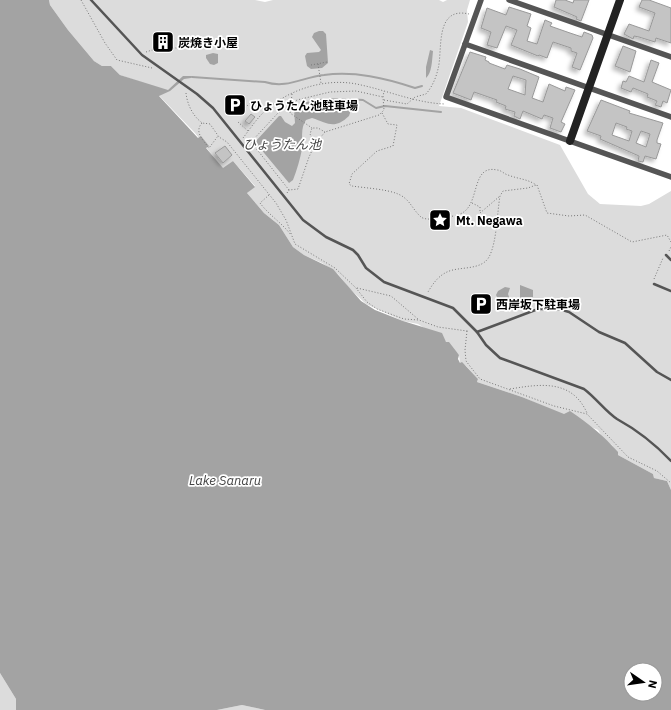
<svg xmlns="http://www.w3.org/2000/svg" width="671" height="710" font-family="'IBM Plex Sans','Noto Sans JP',sans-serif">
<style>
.green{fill:#dcdcdc}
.water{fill:#a3a3a3;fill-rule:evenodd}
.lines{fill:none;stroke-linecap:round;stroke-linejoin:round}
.stream{stroke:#a3a3a3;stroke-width:2}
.building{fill:#c4c4c4;stroke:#999;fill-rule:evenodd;filter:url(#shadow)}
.path{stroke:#777;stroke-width:1;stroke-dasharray:1 2;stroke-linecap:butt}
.lane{stroke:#555;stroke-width:2.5}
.street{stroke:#555;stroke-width:5.5}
.secondary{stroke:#222;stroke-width:8}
.labels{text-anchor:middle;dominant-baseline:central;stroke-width:3.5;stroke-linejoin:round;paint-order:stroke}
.poi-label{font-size:12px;font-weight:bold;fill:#000;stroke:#fff;text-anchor:start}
.water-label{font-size:13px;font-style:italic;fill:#444;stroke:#fff}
</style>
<defs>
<filter id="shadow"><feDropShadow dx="-3" dy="3" stdDeviation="2" flood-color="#0004"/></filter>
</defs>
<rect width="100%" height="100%" fill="#fff"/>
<g class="green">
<polygon points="49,0 255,0 265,2 273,0 439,0 443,2 447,0 470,0 467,10 468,22 439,106 461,108 560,145 588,194 600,204 641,206 649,204 671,191 671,490 667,481 654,478 653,474 618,455 612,445 604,440 598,430 522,397 477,382 478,379 466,366 460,363 459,355 446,342 418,324 403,321 366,304 349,288 338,274 322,263 304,255 293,247 279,225 264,213 247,193 255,186 233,161 223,169 195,133 149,85 120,75 111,66 102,66 94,61 68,30 50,5"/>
<polygon points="0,673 16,699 16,710 0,710"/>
<polygon points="242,705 265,710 217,710"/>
</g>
<g class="water">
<path d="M0 0H49L50 5 68 30 94 61 102 66H111L120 75 168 90 183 76H192L191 78 184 79 170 91 159 96 198 138 201 136 209 146 206 148 223 168 233 161 255 187 247 193 264 213 279 225 293 247 304 255 333 269 361 301 375 310 403 321 442 333 446 342H449L459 355 458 359 460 363 462 362 478 379 477 382 522 397 564 414 570 411C589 424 603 435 618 452V455L653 474 654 478 667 481 671 490V710H265L242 705 217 710H16V699L0 673ZM631 670H655V694H631Z"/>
<polygon points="319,31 323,31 326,34 328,63 322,68 311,69 307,66 305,56 307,53 319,52 321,50 312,37 314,33"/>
<path d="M430 50 433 51C432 60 432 73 426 78V67Z"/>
<polygon points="213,53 218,54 218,63 214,65 210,64 206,58 206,55"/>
<path d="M325 98 348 99 351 110 349 116C334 130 328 123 312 118L306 120C300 128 303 140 302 149 300 159 297 170 293 180L289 183 255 142 279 116H281L285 122 292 126 295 123 294 110 302 103Z"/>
<polygon points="520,285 533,290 533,297 507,308 502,307 496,295 498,291 505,287 510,288 508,294 510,300 513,302 520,298"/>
</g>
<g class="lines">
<g class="stream">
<path d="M192 77 265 82C287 89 303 77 324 75 355 71 385 78 415 88L422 86"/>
<polyline points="348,99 363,100 376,108 385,106 441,112"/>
</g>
</g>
<g class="building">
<polygon points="556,0 565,0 573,3 574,0 589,0 581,21 576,19 577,17 554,7"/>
<polygon points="642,0 649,0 671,8 671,43 656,38 655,42 639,37 634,36 633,39 624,34 629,24 649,31 655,13 639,7"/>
<polygon points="509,7 531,14 527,26 531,28 527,41 537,44 545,20 552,23 550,26 570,33 582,37 584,32 592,35 593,38 580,70 572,67 577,53 571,51 571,48 553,42 547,58 539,55 538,56 511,45 517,30 506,26 497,48 487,45 491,32 481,28 487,8 506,15"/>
<polygon points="623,46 636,51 630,72 615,66"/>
<path d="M470 52 486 57 485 60 489 62V63L505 69 507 65 520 69 539 77 532 98 543 102 549 84 565 91 566 87 575 90 561 122 565 124 561 132 550 128 553 118 544 115 542 119 523 111 520 119 514 116 515 112 505 109 506 106 496 102 497 100 474 92 471 100 453 93ZM513 76 526 80 525 95 508 89Z"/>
<polygon points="651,60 659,63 652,82 671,90 667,103 663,101 661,107 655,105 657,101 647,97 648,94 633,88 631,92 621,88 623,81 626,82 629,76 644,82"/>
<path d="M601 100 630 111 629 113 663 123 657 140V143L661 144 656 159 645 156 643 162 638 161 639 156 600 139 601 136 587 131ZM616 123 627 127 626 129 632 131 629 141 612 135ZM641 131 650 134 646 147 636 143Z"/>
<polygon points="251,114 255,117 249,124 245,121"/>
<polygon points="225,146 232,155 223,163 215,153"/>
</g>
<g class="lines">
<g class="path">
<polyline points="81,0 105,43 117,60 152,68"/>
<polyline points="146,52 155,49 195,47"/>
<polyline points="318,64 321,83"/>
<polyline points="311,65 327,62"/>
<path d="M186 93C187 103 192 115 201 122 203 124 206 123 210 124L219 137 227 142 276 203 286 220 295 244 335 268 356 288 367 302 377 309 404 319 419 320 438 327 467 331 469 330"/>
<polyline points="292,94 290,113 312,128"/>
<path d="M384 100 407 104 415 97 426 94C432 87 436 78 438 69 443 51 434 6 469 14"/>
<polyline points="245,108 250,103 257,104 265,110"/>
<path d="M382 113 388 124 397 125 393 146 377 151 352 174 349 184 352 186C365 188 386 189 398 194 410 199 412 209 421 217 427 222 452 217 460 214 481 206 470 164 497 170 501 170 504 174 508 175 518 179 528 179 536 185L528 188 503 191 500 196C497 213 497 242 489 257 481 271 459 266 447 272 438 276 432 285 428 292"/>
<polyline points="238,122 248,131"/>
<path d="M202 123C194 132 203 140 209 148L218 136"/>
<path d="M243 138C250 129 257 118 266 110 291 88 329 77 361 85 389 91 416 103 445 104"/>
<polyline points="315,143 310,134 312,128 318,128 325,132"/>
<polyline points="537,185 547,213 569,216 585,215 632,242 667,235 671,242"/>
<polyline points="289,190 251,142 278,113 297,100 330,92 356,91 383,97"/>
<polyline points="287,193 289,190 298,189 309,157 315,144 325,132 379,115 384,110 383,97 384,91"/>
<path d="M269 195 260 203C269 215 282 223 291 235"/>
<polyline points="472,203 480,207 480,213 500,196"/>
<polyline points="669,251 671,247"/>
<polyline points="654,279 663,258"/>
<polyline points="357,288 391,296 418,319"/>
<polyline points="467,331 465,350 466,361 480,379 554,406 587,414 628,457 657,471 671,483"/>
<path d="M510 389C540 384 572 379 587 413"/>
</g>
<g class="lane">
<path d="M91 0 142 55 197 94 213 108 303 220 326 237 353 250 358 255 366 268 384 282 453 308 477 332 486 345 500 358 584 389C596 398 606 412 617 419 637 430 655 444 671 461"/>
<polyline points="666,255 671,260"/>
<polyline points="654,284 671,291"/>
<polyline points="477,332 538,309 559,309 569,312 599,332 625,343 657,372 671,380"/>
</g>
<g class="street">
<polyline points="481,0 446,97 671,177"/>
<polyline points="509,0 671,57"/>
<polyline points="465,44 671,117"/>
</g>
<polyline class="secondary" points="570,141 620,0"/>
</g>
<defs>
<g id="building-square" transform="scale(1.15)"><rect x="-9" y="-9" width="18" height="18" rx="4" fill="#000" stroke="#fff"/><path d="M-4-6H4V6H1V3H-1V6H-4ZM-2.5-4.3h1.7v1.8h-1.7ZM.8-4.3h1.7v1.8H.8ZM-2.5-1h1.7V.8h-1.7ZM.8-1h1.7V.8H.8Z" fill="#fff"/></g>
<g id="parking-square" transform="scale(1.15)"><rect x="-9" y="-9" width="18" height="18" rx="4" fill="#000" stroke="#fff"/><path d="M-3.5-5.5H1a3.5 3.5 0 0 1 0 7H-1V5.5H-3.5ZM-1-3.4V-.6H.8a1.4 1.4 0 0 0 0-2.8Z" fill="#fff"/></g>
<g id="sight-square" transform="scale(1.15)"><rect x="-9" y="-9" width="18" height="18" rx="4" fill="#000" stroke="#fff"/><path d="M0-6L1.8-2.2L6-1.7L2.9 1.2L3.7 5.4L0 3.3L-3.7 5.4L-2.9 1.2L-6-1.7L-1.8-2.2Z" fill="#fff"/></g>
</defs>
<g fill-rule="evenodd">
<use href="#building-square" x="163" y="42"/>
<use href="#parking-square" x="235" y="105"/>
<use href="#sight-square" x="440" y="220"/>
<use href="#parking-square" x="481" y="304"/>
</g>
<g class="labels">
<g class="poi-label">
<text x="178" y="42">炭焼き小屋</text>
<text x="250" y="105">ひょうたん池駐車場</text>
<text x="456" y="220">Mt. Negawa</text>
<text x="496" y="304">西岸坂下駐車場</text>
</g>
<g class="water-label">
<text x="282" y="144">ひょうたん池</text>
<text x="225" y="480">Lake Sanaru</text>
</g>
</g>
<g transform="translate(643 682) rotate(103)"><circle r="19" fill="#ffffff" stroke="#999999"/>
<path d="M0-3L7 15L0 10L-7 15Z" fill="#000000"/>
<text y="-6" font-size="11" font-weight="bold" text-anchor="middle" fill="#000000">N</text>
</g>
</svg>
